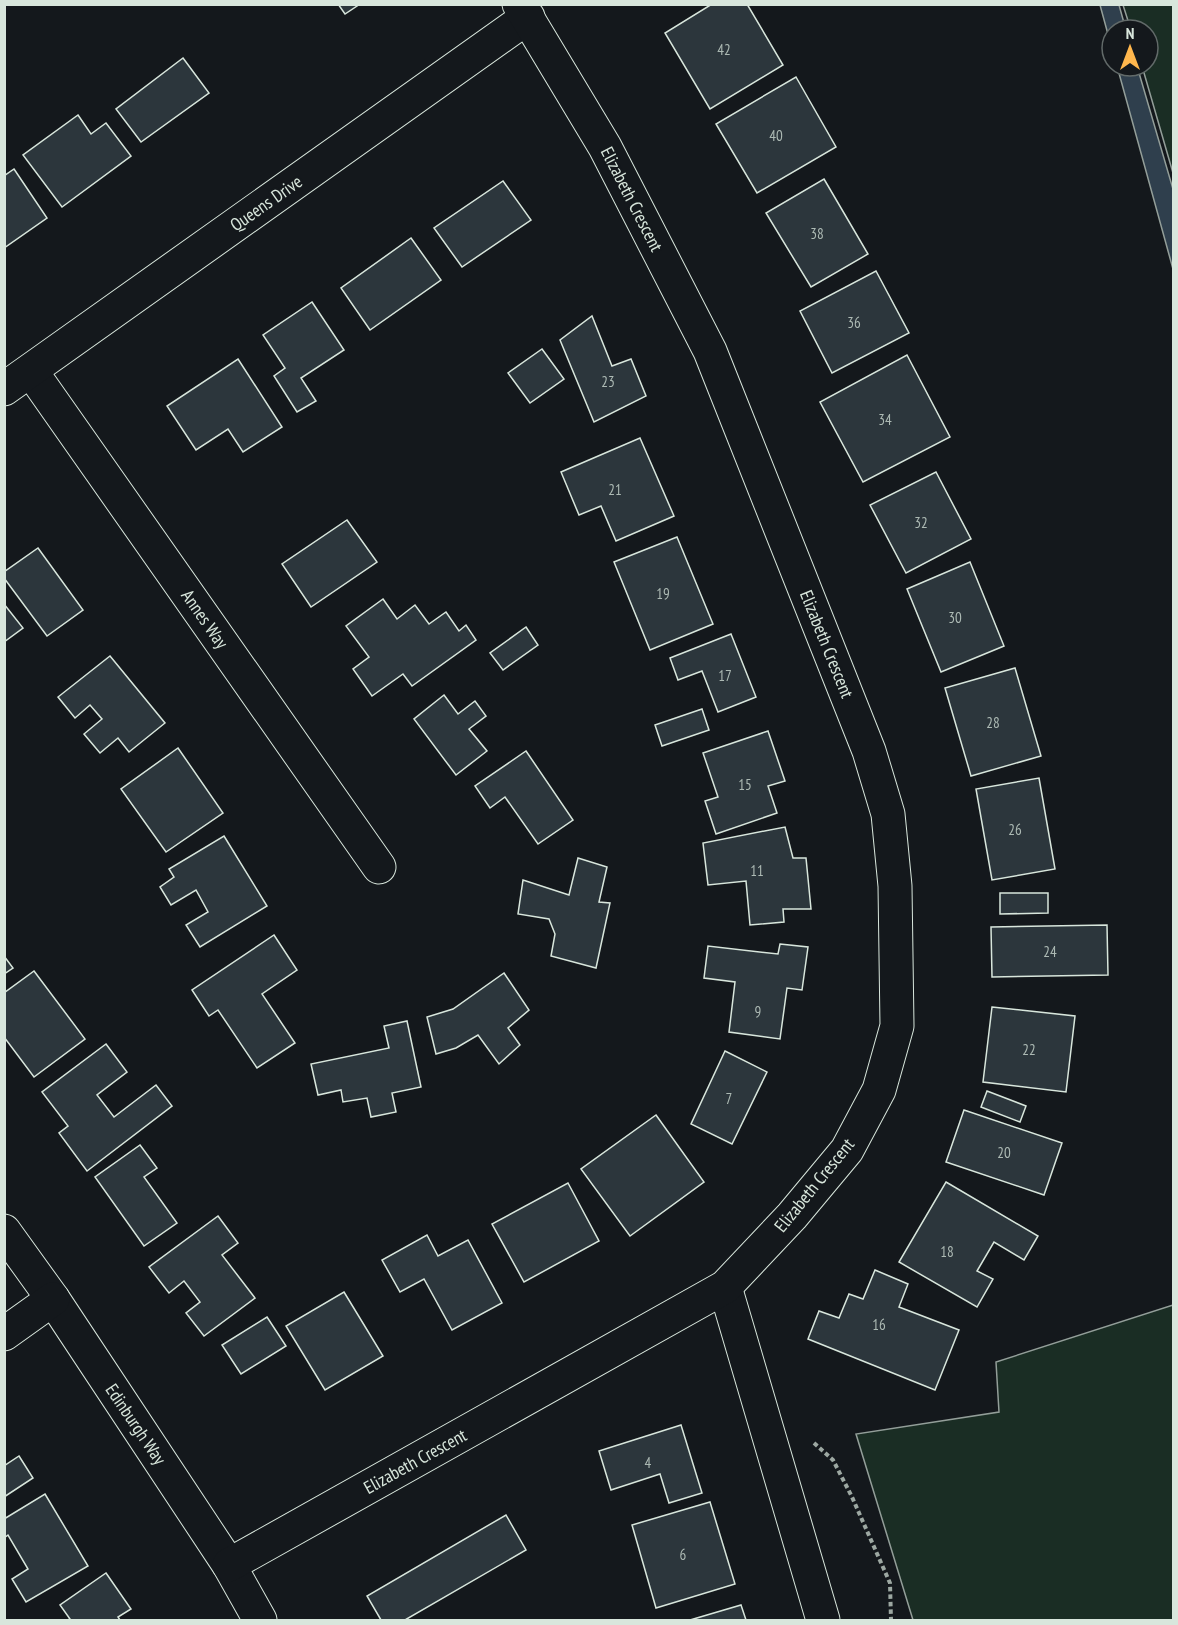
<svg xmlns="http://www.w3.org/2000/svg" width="1178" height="1625" font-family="'PT Sans Narrow',sans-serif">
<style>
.green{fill:#1a2d24;stroke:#939e99;stroke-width:1.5}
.water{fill:#2f3f4d;stroke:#939e99;stroke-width:1.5}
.building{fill:#2c363c;stroke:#d8e6dc;stroke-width:1.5}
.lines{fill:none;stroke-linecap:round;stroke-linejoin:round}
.minor-casing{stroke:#d8e6dc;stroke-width:35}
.path{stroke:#9da8a2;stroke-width:4;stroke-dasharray:4.5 3;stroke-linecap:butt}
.minor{stroke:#14181c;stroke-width:33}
.labels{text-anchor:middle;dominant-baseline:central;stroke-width:4.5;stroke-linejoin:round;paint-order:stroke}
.number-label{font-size:15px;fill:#adbab4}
.street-label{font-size:18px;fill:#d8e6dc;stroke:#14181c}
</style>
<rect width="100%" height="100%" fill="#14181c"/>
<g class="green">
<polygon points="1123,5 1173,5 1173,173 1142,66 1148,66 1148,30 1131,30"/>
<polygon points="1173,1305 1173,1620 913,1620 856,1434 999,1412 996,1362"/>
</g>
<g class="water">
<polygon points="1100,5 1119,5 1126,30 1112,30 1112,49"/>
<polygon points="1117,66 1137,66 1173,189 1173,269"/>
</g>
<g class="building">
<polygon points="338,4 360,4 345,14"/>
<polygon points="712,4 747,4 783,65 710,109 665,33"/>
<polygon points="183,58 209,93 141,142 116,109"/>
<polygon points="796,77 836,147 757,193 716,124"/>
<polygon points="78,115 91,134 106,123 131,156 62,207 23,155"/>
<polygon points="14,169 47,218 4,248 4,176"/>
<polygon points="824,179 868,254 811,287 766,213"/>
<polygon points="503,181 531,220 462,267 434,228"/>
<polygon points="411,238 441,280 370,330 341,288"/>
<polygon points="876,271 909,333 832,373 800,311"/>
<polygon points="312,302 344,350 301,378 316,401 297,412 274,376 285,368 263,335"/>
<polygon points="592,316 612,366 631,359 646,396 594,422 560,340"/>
<polygon points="542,349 564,379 530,403 508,373"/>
<polygon points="907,355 950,437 863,482 820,402"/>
<polygon points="238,359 282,427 243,452 228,429 196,450 167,406"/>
<polygon points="640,438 674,516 616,541 601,506 579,515 561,472"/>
<polygon points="936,472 971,539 906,573 870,505"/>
<polygon points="347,520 377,562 311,607 282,564"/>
<polygon points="677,537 713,624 650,650 614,562"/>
<polygon points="38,548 83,610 47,636 4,578 4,572"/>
<polygon points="970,562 1004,646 941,672 907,589"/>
<polygon points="383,599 397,619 415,605 429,624 446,612 459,631 466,625 476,640 412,686 403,674 372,696 353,669 369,657 346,626"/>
<polygon points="4,604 23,628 4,642"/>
<polygon points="526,627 538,645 503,670 490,653"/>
<polygon points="731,634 756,697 718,712 702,671 678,680 670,658"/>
<polygon points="110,656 165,723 129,752 118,738 100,753 84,734 102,719 90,705 75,718 58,697"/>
<polygon points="1015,668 1041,756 971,776 945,688"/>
<polygon points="444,695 458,714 475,701 486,716 469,729 487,751 456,775 414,719"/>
<polygon points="702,709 709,730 662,746 655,725"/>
<polygon points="768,731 785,781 768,786 777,813 716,834 705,801 718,797 703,753"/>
<polygon points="178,748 223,813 166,852 121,789"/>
<polygon points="526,751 573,820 538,844 505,797 490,808 475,786"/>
<polygon points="1039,778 1055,869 992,880 976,789"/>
<polygon points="785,827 793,858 806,858 811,909 783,909 784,922 750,925 746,881 708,885 703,843"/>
<polygon points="224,836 267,906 200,947 186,925 208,912 196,890 171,905 160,887 174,877 169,869"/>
<polygon points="578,858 607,867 599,902 610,903 596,968 551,956 555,934 549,919 518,914 523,880 569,895"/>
<polygon points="1000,893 1048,893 1048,913 1000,914"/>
<polygon points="1107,925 1108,975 992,977 991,927"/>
<polygon points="274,935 297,970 262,994 295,1043 257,1068 218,1010 209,1016 192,990"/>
<polygon points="780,944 808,947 802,990 787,988 780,1039 729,1032 735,982 704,978 708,946 778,954"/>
<polygon points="4,956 13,968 4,974"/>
<polygon points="34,971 85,1039 34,1077 4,1037 4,993"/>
<polygon points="504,973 529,1010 508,1028 520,1045 499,1064 478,1035 456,1048 436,1054 427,1017 453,1009"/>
<polygon points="992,1007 1075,1016 1066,1092 983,1082"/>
<polygon points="407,1021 421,1087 392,1093 396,1112 371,1117 367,1098 343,1102 341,1090 318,1095 311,1064 389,1048 384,1026"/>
<polygon points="106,1044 127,1072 97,1095 114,1117 156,1085 172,1106 87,1171 59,1133 68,1126 42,1092"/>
<polygon points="725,1051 767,1072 732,1144 691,1124"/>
<polygon points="987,1091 1026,1106 1020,1122 981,1107"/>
<polygon points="964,1110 1062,1143 1044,1195 946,1162"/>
<polygon points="656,1115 704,1182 630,1236 581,1169"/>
<polygon points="140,1145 157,1168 144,1177 177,1223 144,1246 95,1177"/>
<polygon points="946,1182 1038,1236 1024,1260 994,1242 977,1271 993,1279 977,1307 899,1262"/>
<polygon points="568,1183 599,1241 524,1282 492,1224"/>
<polygon points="218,1216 238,1243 222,1255 255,1298 204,1336 186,1313 200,1302 184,1281 169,1293 149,1267"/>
<polygon points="427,1235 438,1256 468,1240 502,1303 452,1330 424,1279 400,1292 382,1260"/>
<polygon points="875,1270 908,1284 899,1307 959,1330 935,1390 808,1339 819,1311 839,1318 849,1294 863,1299"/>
<polygon points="344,1292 383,1356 325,1390 286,1326"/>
<polygon points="267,1317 286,1346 241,1374 222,1345"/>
<polygon points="681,1425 702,1493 669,1503 660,1474 611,1490 599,1451"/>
<polygon points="19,1456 33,1478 4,1497 4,1466"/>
<polygon points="45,1494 88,1566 26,1602 12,1579 28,1569 8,1535 4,1538 4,1519"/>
<polygon points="710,1502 735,1584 656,1608 632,1525"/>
<polygon points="506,1515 526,1550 405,1620 381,1620 367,1596"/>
<polygon points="106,1573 131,1609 118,1617 120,1620 68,1620 70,1619 60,1605"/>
<polygon points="741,1605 746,1620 690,1620"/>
</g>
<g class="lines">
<g class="minor-casing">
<g id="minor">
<polyline points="31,371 379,867"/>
<polyline points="4,389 528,17"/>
<polyline points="4,1231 53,1299 229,1565 260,1620"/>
<polyline points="725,1287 823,1620"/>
<polyline points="4,1334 53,1299"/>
<polyline points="229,1565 725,1287 792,1216 847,1150 879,1090 897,1026 895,886 888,814 869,751 710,351 605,147 519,4"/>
</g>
</g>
<polyline class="path" points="814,1443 833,1460 852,1497 890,1583 891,1620"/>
<use href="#minor" class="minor"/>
</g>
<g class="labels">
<g class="number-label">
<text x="724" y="49">42</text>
<text x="776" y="135">40</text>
<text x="817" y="233">38</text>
<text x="854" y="322">36</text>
<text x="608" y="381">23</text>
<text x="885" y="419">34</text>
<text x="615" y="489">21</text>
<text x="921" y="522">32</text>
<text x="663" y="593">19</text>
<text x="955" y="617">30</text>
<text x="725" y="675">17</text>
<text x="993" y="722">28</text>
<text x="745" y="784">15</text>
<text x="1015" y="829">26</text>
<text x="757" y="870">11</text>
<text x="1050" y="951">24</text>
<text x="758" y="1011">9</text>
<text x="1029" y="1049">22</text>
<text x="729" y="1098">7</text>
<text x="1004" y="1152">20</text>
<text x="947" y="1251">18</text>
<text x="879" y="1324">16</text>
<text x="648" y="1462">4</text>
<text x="683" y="1554">6</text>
</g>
<g class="street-label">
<text transform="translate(632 199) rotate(63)">Elizabeth Crescent</text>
<text transform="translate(266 203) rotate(-35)">Queens Drive</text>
<text transform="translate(205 619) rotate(55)">Annes Way</text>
<text transform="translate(827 644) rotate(68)">Elizabeth Crescent</text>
<text transform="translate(814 1185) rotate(-51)">Elizabeth Crescent</text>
<text transform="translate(136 1424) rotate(56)">Edinburgh Way</text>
<text transform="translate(415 1461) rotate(-29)">Elizabeth Crescent</text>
</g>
</g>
<rect width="1178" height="1625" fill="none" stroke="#d8e6dc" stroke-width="12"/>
<g transform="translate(1130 48)"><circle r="28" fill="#14181c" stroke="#626a69" stroke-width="1.5"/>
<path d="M0-4.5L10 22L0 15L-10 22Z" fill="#ffb74d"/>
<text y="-9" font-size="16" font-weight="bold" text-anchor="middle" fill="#d8e6dc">N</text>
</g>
</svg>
